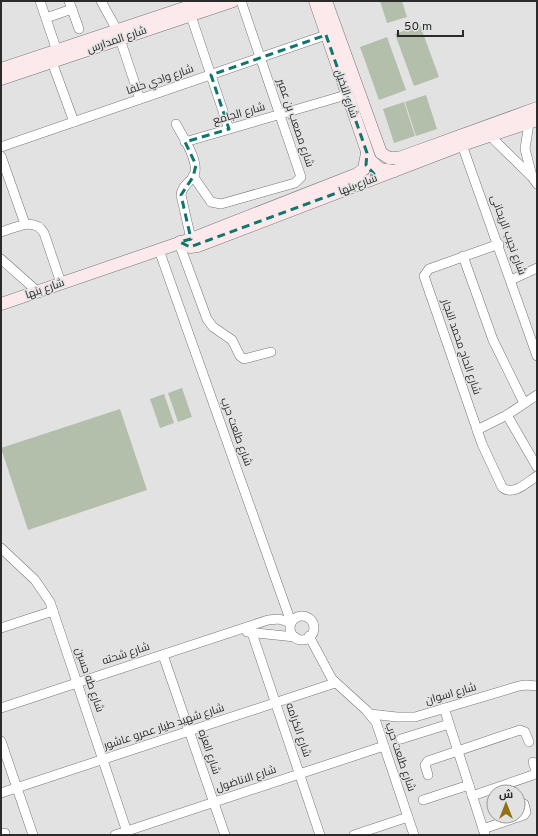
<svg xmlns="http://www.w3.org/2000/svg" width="538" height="836" font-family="Overpass,Cairo,sans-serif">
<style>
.green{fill:#b4bfab}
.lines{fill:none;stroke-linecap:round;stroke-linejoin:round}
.street-casing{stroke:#757577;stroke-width:10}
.secondary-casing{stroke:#757577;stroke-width:13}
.street{stroke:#fff;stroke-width:9}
.secondary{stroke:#fce9ec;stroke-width:12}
.marked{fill:none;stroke:#0f766e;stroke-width:3;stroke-dasharray:8 5;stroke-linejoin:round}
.labels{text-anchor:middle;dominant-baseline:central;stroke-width:3;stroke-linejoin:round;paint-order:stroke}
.street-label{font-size:11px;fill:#2b2b2b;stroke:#e2e2e3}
</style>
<rect width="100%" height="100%" fill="#e2e2e3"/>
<g class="green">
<polygon points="380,1 402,1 407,17 387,23"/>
<polygon points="420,25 439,77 414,86 395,34"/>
<polygon points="387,37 406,90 379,100 360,47"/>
<polygon points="426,95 437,129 416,136 405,102"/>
<polygon points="404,102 415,136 394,143 383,109"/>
<polygon points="182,388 192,417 178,422 168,393"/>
<polygon points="164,394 174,423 160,428 150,399"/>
<polygon points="120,409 147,490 28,530 1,448"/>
</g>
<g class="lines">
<g class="street-casing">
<g id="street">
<polyline points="40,1 57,51"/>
<polyline points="69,1 79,29"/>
<polyline points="101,1 117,30 140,99"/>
<polyline points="189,10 229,129"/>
<polyline points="46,18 72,9"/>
<polyline points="52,62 74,122"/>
<polyline points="529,123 525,149 532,176"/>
<path d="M176 124C182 136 202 164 193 177 188 184 182 186 181 195L191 239"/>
<polyline points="486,132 532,177 537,184"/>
<polyline points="185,142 346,95"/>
<polyline points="462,145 537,356"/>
<polyline points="1,147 326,35"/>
<polyline points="1,156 25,224"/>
<polyline points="193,176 211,202 221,204 295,183 301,177 241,1"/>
<path d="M1 232C15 228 34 216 44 233L61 283"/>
<polyline points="179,243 207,319 213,327 232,340 240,356 244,359 271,352"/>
<path d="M499 244 429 269 424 276 482 444 502 487C513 497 527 482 537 476"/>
<polyline points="159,250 291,622"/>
<polyline points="463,256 493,340 524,403"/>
<polyline points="1,259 37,291"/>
<polyline points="511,280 537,268"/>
<polyline points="507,415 537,467"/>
<polyline points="477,430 507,415 537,395"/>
<polyline points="1,548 35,580 50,602 128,835"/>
<circle cx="302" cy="628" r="12"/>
<polyline points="1,628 53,611"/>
<polyline points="247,632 295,637"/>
<polyline points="252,633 320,835"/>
<polyline points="309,636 332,679 366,710 376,722 414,835"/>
<polyline points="163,655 225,835"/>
<polyline points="1,708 268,620 279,619 291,623"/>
<polyline points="444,708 485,835"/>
<polyline points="370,714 397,717 415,717 519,686 526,685 537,686"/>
<polyline points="401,739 449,724"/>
<polyline points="1,741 33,835"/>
<polyline points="428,775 425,765 428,761 520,730 525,732 529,742"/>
<polyline points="1,793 335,683"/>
<polyline points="472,796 533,775 536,771 533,762"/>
<polyline points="423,800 469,785"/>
<polyline points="483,829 524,815 526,812 524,804"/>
<polyline points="1,834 5,833"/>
<polyline points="115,835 384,746"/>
<polyline points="354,835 408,817"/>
</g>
</g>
<g class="secondary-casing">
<g id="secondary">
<polyline points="315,1 370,160 380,169 394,171"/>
<polyline points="326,1 381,153 389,158 399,158 537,108"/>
<polyline points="1,69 205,1"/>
<polyline points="1,79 233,1"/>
<polyline points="180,242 190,247 198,246 462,145 537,120"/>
<polyline points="1,304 191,239 357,174 364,169 367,153"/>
</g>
</g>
<use href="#street" class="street"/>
<use href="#secondary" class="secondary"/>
</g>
<path class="marked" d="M326 35 367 153 366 165 374 174 372 180 190 247 180 242 191 239 181 195 193 177 196 165 185 142 229 129 211 75Z"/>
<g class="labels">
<g class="street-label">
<text transform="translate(117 40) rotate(-19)">شارع المدارس</text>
<text transform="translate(160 80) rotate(-19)">شارع وادي حلفا</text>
<text transform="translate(346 94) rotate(71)">شارع النخيل</text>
<text transform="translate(239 114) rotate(-16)">شارع الجامع</text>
<text transform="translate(295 123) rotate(71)">شارع مصعب بن عمير</text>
<text transform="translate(358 185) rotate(-21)">شارع بنها</text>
<text transform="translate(508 235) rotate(70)">شارع نجيب الريحانى</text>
<text transform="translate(45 289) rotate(-19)">شارع بنها</text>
<text transform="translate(461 347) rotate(71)">شارع الحاج محمد النجار</text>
<text transform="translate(236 432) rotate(70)">شارع طلعت حرب</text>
<text transform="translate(126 654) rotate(-18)">شارع شحته</text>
<text transform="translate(89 680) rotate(71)">شارع طه حسين</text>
<text transform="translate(451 694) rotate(-16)">شارع اسوان</text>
<text transform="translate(164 727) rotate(-18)">شارع شهيد طيار عمرو عاشور</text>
<text transform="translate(298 730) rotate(71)">شارع الكرامه</text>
<text transform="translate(209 752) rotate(71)">شارع العزه</text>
<text transform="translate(400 757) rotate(71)">شارع طلعت حرب</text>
<text transform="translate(246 779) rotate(-18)">شارع الاناضول</text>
</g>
</g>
<rect width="538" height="836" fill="none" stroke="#2b2b2b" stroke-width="4"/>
<g transform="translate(506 804)"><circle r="19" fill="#e2e2e3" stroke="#999999"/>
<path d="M0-3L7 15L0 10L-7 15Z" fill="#956f18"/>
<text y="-6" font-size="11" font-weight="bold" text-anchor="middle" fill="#2b2b2b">ش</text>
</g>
<path d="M398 30v6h65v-6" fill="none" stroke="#2b2b2b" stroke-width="2"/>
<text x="404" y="30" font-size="12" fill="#2b2b2b" stroke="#e2e2e3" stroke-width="3" paint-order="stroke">50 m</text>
</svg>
